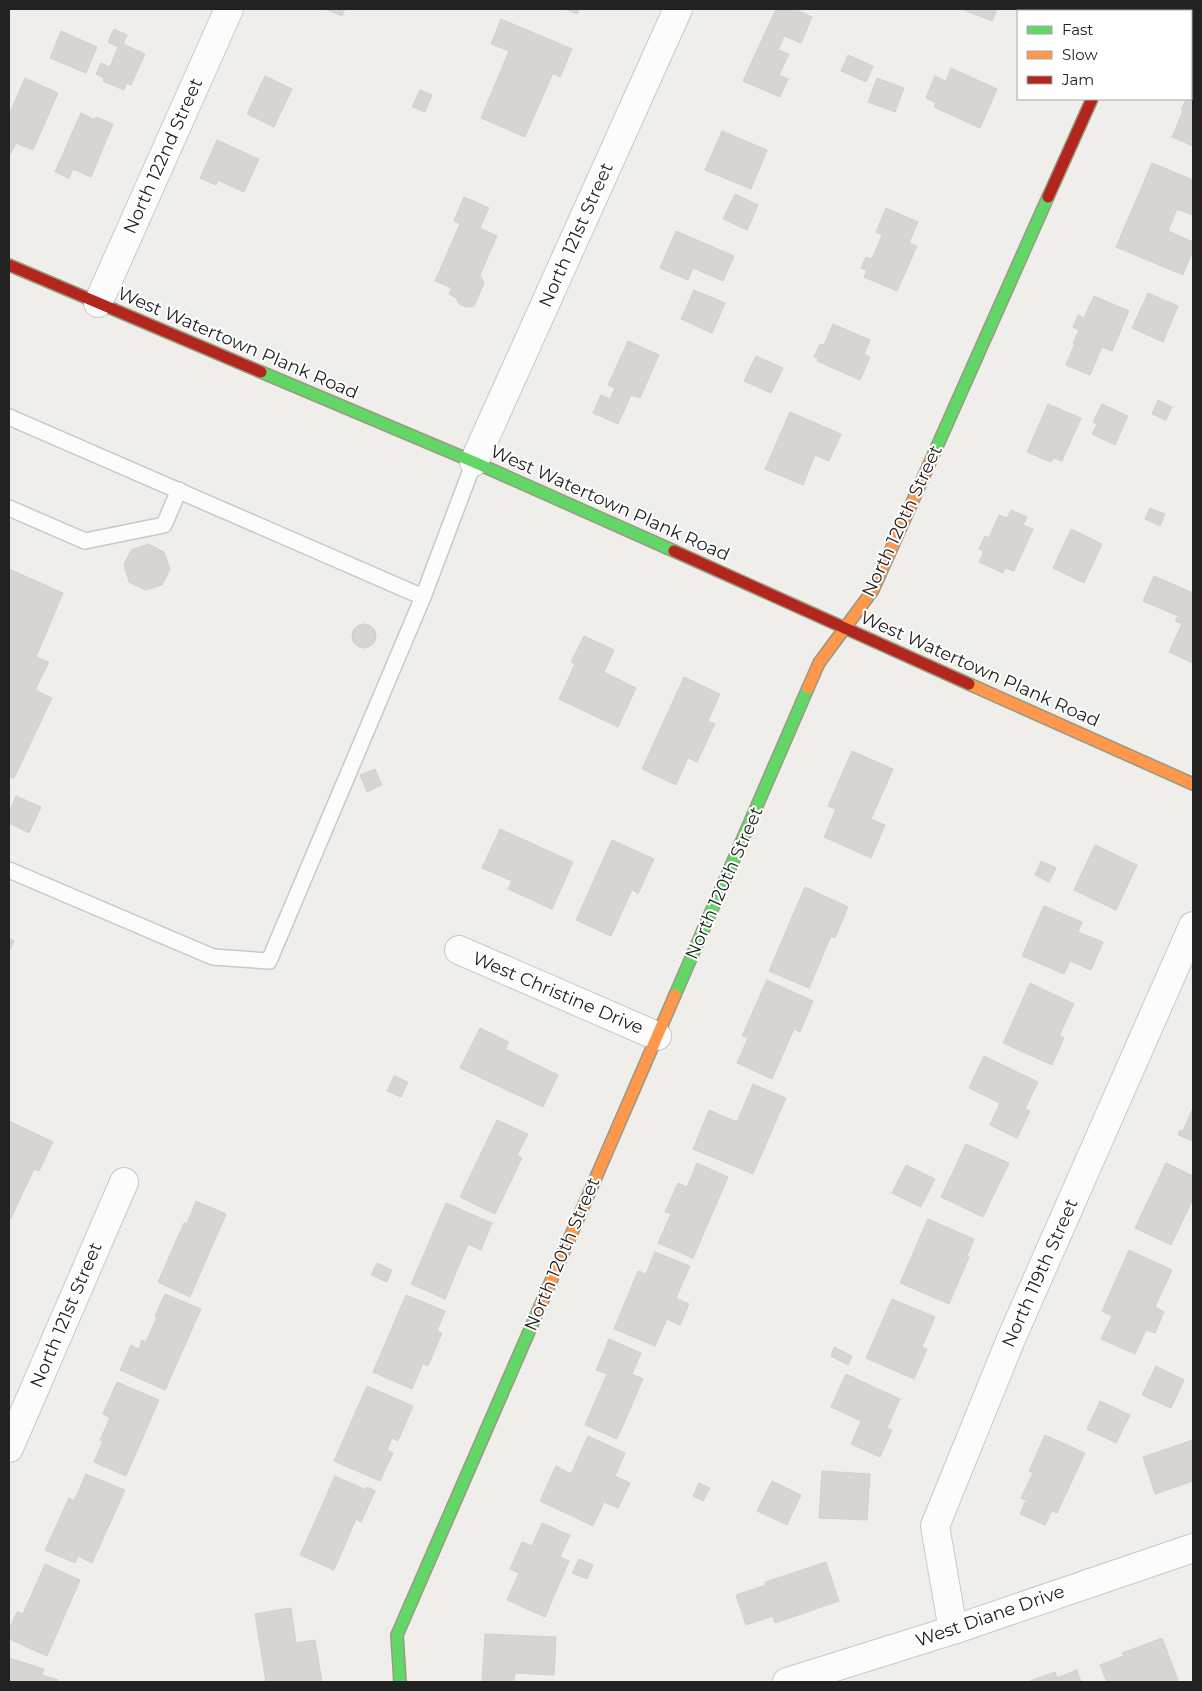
<svg xmlns="http://www.w3.org/2000/svg" width="1202" height="1691" font-family="Montserrat,sans-serif">
<style>
.building{fill:#d7d4d2;stroke:#d3d0cc}
.lines{fill:none;stroke-linecap:round;stroke-linejoin:round}
.lane-casing{stroke:#c9c8c7;stroke-width:18}
.street-casing{stroke:#c9c8c7;stroke-width:30}
.fast-casing{stroke:#999a82;stroke-width:14}
.slow-casing{stroke:#999a82;stroke-width:14}
.jam-casing{stroke:#999a82;stroke-width:14}
.lane{stroke:#fdfcfc;stroke-width:15}
.street{stroke:#fdfcfc;stroke-width:28}
.fast{stroke:#63d668;stroke-width:11}
.slow{stroke:#ff974d;stroke-width:11}
.jam{stroke:#b3261e;stroke-width:11}
.labels{text-anchor:middle;dominant-baseline:central;stroke-width:4;stroke-linejoin:round;paint-order:stroke}
.street-label{font-size:18px;fill:#222;stroke:#fff}
</style>
<rect width="100%" height="100%" fill="#f0eeeb"/>
<g class="building">
<polygon points="325,9 345,9 342,16"/>
<polygon points="565,9 580,9 577,14"/>
<polygon points="776,9 794,9 812,17 801,43 784,36 778,50 789,54 779,75 788,79 780,97 743,81"/>
<polygon points="965,9 997,9 992,21 964,10"/>
<polygon points="501,19 572,49 560,77 553,73 525,137 481,118 509,51 491,44"/>
<polygon points="114,29 127,35 123,44 145,54 131,85 126,83 124,90 103,81 104,78 96,74 101,63 110,67 118,47 108,42"/>
<polygon points="61,31 97,47 86,73 50,58"/>
<polygon points="848,55 873,66 866,82 841,71"/>
<polygon points="951,68 997,89 980,128 934,107 936,103 926,98 935,76 946,81"/>
<polygon points="265,76 292,89 274,127 247,114"/>
<polygon points="25,78 58,93 33,150 16,143 10,155 9,154 9,115"/>
<polygon points="877,78 904,88 895,112 868,102"/>
<polygon points="1193,82 1193,146 1172,137 1183,111 1181,110 1186,99 1191,99 1191,88"/>
<polygon points="420,90 432,95 425,112 412,107"/>
<polygon points="81,113 95,120 96,117 113,124 91,177 73,169 69,178 55,172"/>
<polygon points="722,131 767,150 751,189 705,170"/>
<polygon points="217,140 259,159 244,192 218,180 216,185 200,178"/>
<polygon points="1152,163 1193,180 1193,215 1177,209 1168,231 1193,242 1193,250 1183,275 1116,247"/>
<polygon points="735,194 758,205 747,230 723,219"/>
<polygon points="464,197 489,208 480,228 497,236 480,275 484,283 474,306 466,307 459,304 456,298 449,294 452,288 435,281 460,224 454,221"/>
<polygon points="886,208 918,222 909,243 917,246 897,291 864,277 867,270 861,268 866,257 872,259 882,235 876,232"/>
<polygon points="676,231 734,256 723,281 693,268 688,280 660,268"/>
<polygon points="694,290 725,303 712,333 681,319"/>
<polygon points="1148,293 1178,306 1163,342 1132,328"/>
<polygon points="1094,296 1129,311 1112,351 1102,347 1090,375 1066,365 1075,343 1073,343 1079,330 1073,327 1078,315 1084,318"/>
<polygon points="833,324 870,340 864,354 870,357 860,380 817,361 818,358 814,357 820,344 824,345"/>
<polygon points="628,341 659,355 640,398 631,395 618,424 593,413 601,395 610,399 615,388 608,385"/>
<polygon points="756,356 783,368 771,393 744,381"/>
<polygon points="1158,400 1172,407 1166,420 1152,414"/>
<polygon points="1048,404 1081,418 1062,461 1054,458 1051,462 1027,452"/>
<polygon points="1102,404 1128,416 1115,445 1092,434 1097,424 1093,422"/>
<polygon points="790,412 841,434 829,461 815,455 803,485 765,469"/>
<polygon points="1150,508 1165,514 1160,526 1145,519"/>
<polygon points="1011,510 1027,517 1023,525 1033,529 1014,571 1005,568 1003,573 979,562 984,551 979,549 985,536 989,538 999,515 1007,518"/>
<polygon points="1071,529 1102,544 1084,583 1053,568"/>
<polygon points="149,544 164,552 170,569 162,585 145,590 129,582 124,565 131,550"/>
<polygon points="9,569 63,593 36,657 49,662 35,690 52,698 14,778 9,776"/>
<polygon points="1154,576 1193,593 1193,602 1191,608 1193,609 1193,663 1169,652 1182,624 1175,621 1178,616 1143,601"/>
<circle cx="364" cy="636" r="12"/>
<polygon points="584,636 614,650 604,672 636,688 618,727 559,699 575,664 571,662"/>
<polygon points="684,677 720,694 708,721 715,724 697,762 688,758 676,785 642,769"/>
<polygon points="852,751 893,769 871,819 885,825 871,858 824,837 836,809 828,806"/>
<polygon points="375,769 382,785 367,792 360,775"/>
<polygon points="16,796 41,807 29,833 9,823 9,813"/>
<polygon points="500,829 573,862 552,909 508,889 512,881 482,868"/>
<polygon points="612,840 654,859 638,894 632,890 611,936 576,920"/>
<polygon points="1095,845 1137,865 1116,910 1074,890"/>
<polygon points="1041,861 1056,868 1049,882 1035,875"/>
<polygon points="805,887 848,907 835,938 831,936 809,988 769,971"/>
<polygon points="1044,906 1082,922 1078,932 1103,942 1091,970 1070,961 1064,974 1022,956"/>
<polygon points="9,938 14,941 9,952"/>
<polygon points="767,980 813,1001 800,1032 794,1029 772,1079 737,1063 748,1038 742,1036"/>
<polygon points="1030,983 1074,1004 1059,1036 1064,1038 1052,1065 1003,1043"/>
<polygon points="480,1028 509,1042 505,1049 558,1075 543,1107 460,1068"/>
<polygon points="984,1056 1038,1082 1025,1109 1030,1111 1017,1138 990,1125 1000,1103 969,1088"/>
<polygon points="394,1076 408,1082 401,1097 387,1091"/>
<polygon points="753,1084 786,1098 753,1174 693,1149 709,1110 737,1122"/>
<polygon points="1193,1108 1193,1141 1178,1135 1180,1130 1183,1131"/>
<polygon points="497,1120 528,1134 517,1155 522,1158 495,1214 460,1197"/>
<polygon points="9,1121 53,1142 39,1171 34,1169 11,1218 9,1217"/>
<polygon points="966,1144 1009,1163 983,1217 941,1197"/>
<polygon points="697,1163 728,1177 693,1258 658,1243 671,1214 665,1212 678,1183 687,1187"/>
<polygon points="1166,1163 1193,1176 1193,1199 1171,1245 1135,1228"/>
<polygon points="906,1165 935,1179 921,1207 892,1193"/>
<polygon points="196,1201 226,1214 190,1297 158,1282 184,1223 187,1224"/>
<polygon points="446,1203 492,1223 481,1250 468,1244 445,1299 411,1284"/>
<polygon points="928,1219 974,1239 967,1256 969,1257 949,1304 900,1283"/>
<polygon points="1129,1250 1172,1270 1155,1307 1164,1312 1155,1333 1146,1330 1135,1354 1101,1339 1112,1316 1102,1311"/>
<polygon points="655,1252 690,1266 676,1298 689,1304 680,1325 667,1319 655,1346 614,1329 638,1271 646,1274"/>
<polygon points="377,1263 392,1270 387,1282 371,1275"/>
<polygon points="165,1294 201,1309 165,1390 120,1370 131,1345 139,1349 142,1340 146,1342 157,1317 155,1316"/>
<polygon points="406,1295 445,1311 437,1331 442,1333 428,1366 423,1363 412,1389 373,1372"/>
<polygon points="892,1299 935,1317 922,1347 927,1349 914,1379 866,1358"/>
<polygon points="609,1339 641,1353 632,1374 643,1379 617,1439 585,1425 607,1374 596,1370"/>
<polygon points="834,1347 852,1356 848,1365 831,1356"/>
<polygon points="1156,1366 1184,1380 1171,1408 1142,1395"/>
<polygon points="846,1374 900,1399 887,1428 892,1430 880,1457 851,1444 861,1421 831,1407"/>
<polygon points="117,1382 159,1400 126,1476 94,1462 103,1441 100,1440 110,1418 103,1414"/>
<polygon points="367,1386 413,1406 398,1441 392,1438 387,1450 393,1453 380,1481 334,1461"/>
<polygon points="1100,1401 1130,1415 1116,1443 1087,1429"/>
<polygon points="1045,1435 1085,1453 1057,1513 1052,1511 1045,1525 1020,1514 1026,1500 1021,1498 1033,1473 1029,1471"/>
<polygon points="588,1436 625,1453 615,1476 630,1483 618,1508 604,1502 593,1526 540,1501 556,1466 571,1474"/>
<polygon points="1193,1440 1193,1481 1155,1494 1143,1457"/>
<polygon points="822,1471 870,1474 867,1520 819,1518"/>
<polygon points="86,1474 125,1490 92,1563 78,1556 75,1563 45,1550 69,1498 74,1501"/>
<polygon points="335,1476 366,1490 367,1487 375,1491 361,1522 356,1519 334,1570 300,1555"/>
<polygon points="772,1481 801,1495 787,1525 757,1511"/>
<polygon points="699,1483 710,1488 703,1501 693,1496"/>
<polygon points="542,1523 570,1535 560,1557 569,1561 545,1617 507,1600 519,1573 510,1569 522,1542 532,1546"/>
<polygon points="579,1559 593,1565 587,1579 572,1573"/>
<polygon points="826,1562 839,1601 775,1623 773,1616 746,1625 736,1595 766,1585 765,1582"/>
<polygon points="45,1564 80,1580 47,1656 9,1639 9,1630 17,1612 23,1614"/>
<polygon points="291,1608 296,1643 315,1640 322,1682 266,1682 255,1614"/>
<polygon points="485,1634 556,1637 554,1675 515,1673 514,1682 482,1682"/>
<polygon points="1162,1638 1178,1680 1173,1682 1107,1682 1100,1665 1124,1656 1122,1653"/>
<polygon points="9,1658 44,1669 42,1675 58,1680 58,1682 9,1682"/>
<polygon points="1077,1670 1081,1682 1027,1682 1055,1672 1057,1678"/>
</g>
<g class="lines">
<g class="lane-casing">
<g id="lane">
<polyline points="9,417 423,597 474,462"/>
<polyline points="9,508 85,541 164,525 179,490"/>
<polyline points="9,870 213,957 269,961 423,597"/>
</g>
</g>
<g class="street-casing">
<g id="street">
<polyline points="1131,11 1132,9"/>
<polyline points="98,303 229,9"/>
<polyline points="474,462 678,9"/>
<polyline points="459,950 657,1036"/>
<polyline points="9,1448 124,1182"/>
<polyline points="953,1630 935,1526 1011,1339 1193,926"/>
<polyline points="787,1682 953,1630 1193,1548"/>
</g>
</g>
<g class="fast-casing">
<g id="fast">
<polyline points="261,372 474,462 674,551"/>
<polyline points="931,460 1048,197"/>
<polyline points="675,995 808,688"/>
<polyline points="400,1682 397,1635 538,1311"/>
</g>
</g>
<g class="slow-casing">
<g id="slow">
<polyline points="969,684 1193,784"/>
<polyline points="808,688 819,663 873,590 931,460"/>
<polyline points="538,1311 675,995"/>
</g>
</g>
<g class="jam-casing">
<g id="jam">
<polyline points="1048,197 1092,99"/>
<polyline points="9,265 261,372"/>
<polyline points="674,551 969,684"/>
</g>
</g>
<use href="#lane" class="lane"/>
<use href="#street" class="street"/>
<use href="#fast" class="fast"/>
<use href="#slow" class="slow"/>
<use href="#jam" class="jam"/>
</g>
<g class="labels">
<g class="street-label">
<text transform="translate(163 156) rotate(-66)">North 122nd Street</text>
<text transform="translate(576 235) rotate(-66)">North 121st Street</text>
<text transform="translate(238 343) rotate(23)">West Watertown Plank Road</text>
<text transform="translate(610 503) rotate(24)">West Watertown Plank Road</text>
<text transform="translate(902 521) rotate(-65)">North 120th Street</text>
<text transform="translate(980 669) rotate(24)">West Watertown Plank Road</text>
<text transform="translate(724 883) rotate(-66)">North 120th Street</text>
<text transform="translate(558 993) rotate(23)">West Christine Drive</text>
<text transform="translate(562 1254) rotate(-67)">North 120th Street</text>
<text transform="translate(1040 1273) rotate(-66)">North 119th Street</text>
<text transform="translate(66 1315) rotate(-67)">North 121st Street</text>
<text transform="translate(990 1616) rotate(-19)">West Diane Drive</text>
</g>
</g>
<rect width="1202" height="1691" fill="none" stroke="#222222" stroke-width="20"/>
<rect x="1017" y="10" width="175" height="90" fill="#ffffff" stroke="#a7a7a7"/>
<rect x="1027" y="26" width="25" height="8" fill="#63d668" stroke="#a7a7a7"/>
<text x="1062" y="35" font-size="15" fill="#222222">Fast</text>
<rect x="1027" y="51" width="25" height="8" fill="#ff974d" stroke="#a7a7a7"/>
<text x="1062" y="60" font-size="15" fill="#222222">Slow</text>
<rect x="1027" y="76" width="25" height="8" fill="#b3261e" stroke="#a7a7a7"/>
<text x="1062" y="85" font-size="15" fill="#222222">Jam</text>
</svg>
